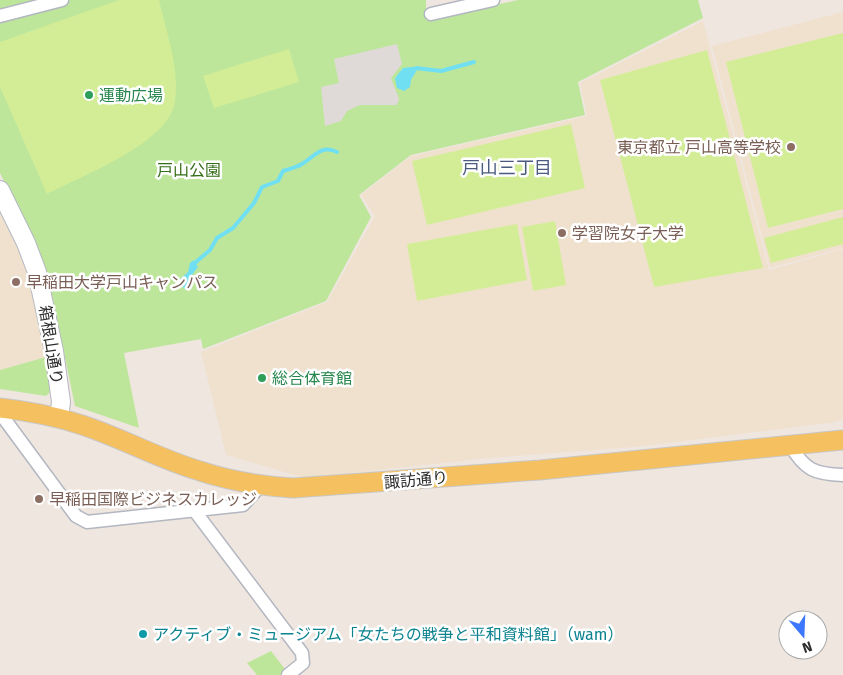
<svg xmlns="http://www.w3.org/2000/svg" width="843" height="675" font-family="'Fira Sans','Noto Sans JP',sans-serif">
<style>
.education{fill:#f0e1cf}
.green{fill:#bde69b}
.pitch{fill:#d3ed97}
.plaza{fill:#dfdad7}
.water{fill:#71dff2}
.lines{fill:none;stroke-linecap:round;stroke-linejoin:round}
.stream{stroke:#71dff2;stroke-width:4}
.street-casing{stroke:#b3b7c1;stroke-width:15}
.secondary-casing{stroke:#b3b7c1;stroke-width:20}
.primary-casing{stroke:#c8c8c8;stroke-width:21}
.street{stroke:#fff;stroke-width:12}
.secondary{stroke:#fff;stroke-width:18}
.primary{stroke:#f5c05f;stroke-width:19}
.leisure-dot{fill:#2e9e5b;stroke:#fff;stroke-width:2}
.education-dot{fill:#8d6e63;stroke:#fff;stroke-width:2}
.culture-dot{fill:#0f9aa8;stroke:#fff;stroke-width:2}
.labels{text-anchor:middle;dominant-baseline:central;stroke-width:5;stroke-linejoin:round;paint-order:stroke}
.leisure-label{font-size:16px;fill:#27864d;stroke:#fff;text-anchor:start}
.education-label{font-size:16px;fill:#785e54;stroke:#fff;text-anchor:start}
.park-label{font-size:16px;fill:#356e19;stroke:#fff}
.street-label{font-size:16px;fill:#2d2d2d;stroke:#fff}
.culture-label{font-size:16px;fill:#0d838f;stroke:#fff;text-anchor:start}
.neighbourhood-label{font-size:18px;fill:#4b5b80;stroke:#fff}
</style>
<rect width="100%" height="100%" fill="#efe6df"/>
<g class="education">
<polygon points="843,12 843,248 770,268 712,46"/>
<polygon points="703,21 769,270 843,249 843,419 836,422 635,447 489,458 305,478 226,455 201,352 327,302 375,216 361,195 411,156 587,116 580,83"/>
<polygon points="0,211 19,246 29,272 46,357 0,370"/>
</g>
<g class="green">
<polygon points="0,0 426,0 426,20 518,0 698,0 703,18 578,82 585,115 411,155 359,195 371,217 326,301 203,349 201,339 124,353 139,428 75,406 49,280 33,239 0,173"/>
<polygon points="46,357 52,390 46,396 0,389 0,370"/>
<polygon points="271,651 288,673 286,675 257,675 247,663"/>
</g>
<g class="pitch">
<path d="M119 0H159C166 32 180 68 175 101 170 143 81 176 47 194L0 87V42Z"/>
<polygon points="843,33 843,209 768,228 726,62"/>
<polygon points="289,49 299,82 214,108 203,76"/>
<polygon points="707,50 763,268 654,287 600,80"/>
<polygon points="571,124 585,188 427,225 412,161"/>
<polygon points="843,217 843,244 771,263 764,238"/>
<polygon points="555,221 566,285 533,291 522,227"/>
<polygon points="517,224 527,280 417,301 407,244"/>
</g>
<polygon class="plaza" points="397,44 402,64 391,78 399,99 397,105 360,105 347,111 341,121 325,126 321,87 339,83 334,59"/>
<g class="water">
<polygon points="411,67 416,67 417,70 411,80 410,87 404,91 397,88 395,78 403,68"/>
<polygon points="194,260 198,267 192,275 192,288 186,290 181,285 180,279 188,272 190,263"/>
</g>
<g class="lines">
<g class="stream">
<polyline points="416,68 441,71 474,62"/>
<path d="M196 262 210 250 217 238 233 228 254 203 262 187 278 181 283 171C290 169 297 167 302 164 314 157 321 144 337 152"/>
</g>
<g class="street-casing">
<g id="street">
<polyline points="431,14 493,0"/>
<polyline points="0,16 62,0"/>
<polyline points="0,413 76,516 87,522 243,505 260,486"/>
<path d="M790 445C805 470 814 474 843 475"/>
<polyline points="194,510 302,653 303,663 288,675"/>
</g>
</g>
<g class="secondary-casing">
<polyline id="secondary" points="0,190 26,243 37,272 54,351 61,402 59,418"/>
</g>
<g class="primary-casing">
<path id="primary" d="M0 408C28 411 55 416 82 425 122 438 159 459 200 471 230 481 261 486 293 488L540 470 843 440"/>
</g>
<use href="#street" class="street"/>
<use href="#secondary" class="secondary"/>
<use href="#primary" class="primary"/>
</g>
<g class="leisure-dot">
<circle cx="89" cy="95" r="5"/>
<circle cx="262" cy="378" r="5"/>
</g>
<g class="education-dot">
<circle cx="791" cy="147" r="5"/>
<circle cx="562" cy="233" r="5"/>
<circle cx="16" cy="282" r="5"/>
<circle cx="39" cy="499" r="5"/>
</g>
<circle class="culture-dot" cx="143" cy="634" r="5"/>
<g class="labels">
<g class="leisure-label">
<text x="99" y="95">運動広場</text>
<text x="272" y="378">総合体育館</text>
</g>
<g class="education-label">
<text x="781" y="147" text-anchor="end">東京都立 戸山高等学校</text>
<text x="572" y="233">学習院女子大学</text>
<text x="26" y="282">早稲田大学戸山キャンパス</text>
<text x="49" y="499">早稲田国際ビジネスカレッジ</text>
</g>
<g class="park-label">
<text x="189" y="170">戸山公園</text>
</g>
<g class="street-label">
<text transform="translate(51 345) rotate(81)">箱根山通り</text>
<text transform="translate(416 480) rotate(-5)">諏訪通り</text>
</g>
<g class="culture-label">
<text x="153" y="634">アクティブ・ミュージアム「女たちの戦争と平和資料館」（wam）</text>
</g>
<g class="neighbourhood-label">
<text x="507" y="168">戸山三丁目</text>
</g>
</g>
<g transform="translate(803 635) rotate(161)"><circle r="24" fill="#ffffff" stroke="#ababab"/>
<path d="M0-4L9 19L0 12L-9 19Z" fill="#3d77fe"/>
<text y="-8" font-size="14" font-weight="bold" text-anchor="middle" fill="#2d2d2d">N</text>
</g>
</svg>
